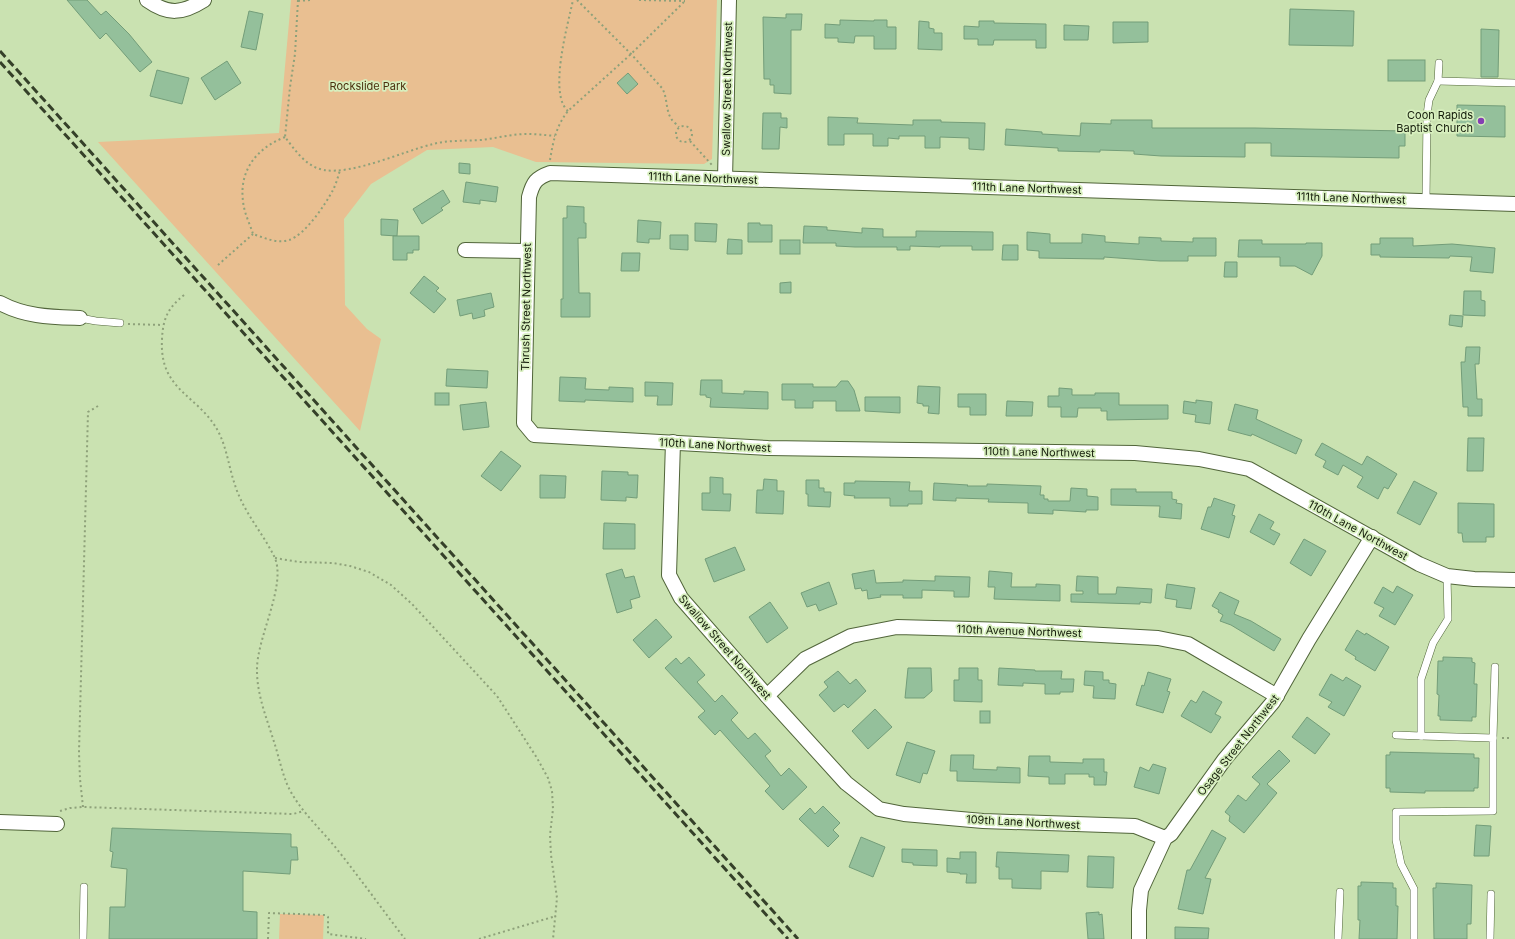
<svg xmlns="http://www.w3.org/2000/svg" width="1515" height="939" font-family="Inter,sans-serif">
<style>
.green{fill:#e9bf91}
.building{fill:#94c09b;stroke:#739d79}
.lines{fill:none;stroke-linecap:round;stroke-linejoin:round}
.service-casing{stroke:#51653a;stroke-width:8}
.minor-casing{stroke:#51653a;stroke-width:16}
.path{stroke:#8ea17a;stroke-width:2;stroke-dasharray:2 3;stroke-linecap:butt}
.service{stroke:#fff;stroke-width:7}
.minor{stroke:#fff;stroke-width:14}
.rail{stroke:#354029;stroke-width:3;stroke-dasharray:8 4;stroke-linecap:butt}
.poi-dot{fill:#843fb3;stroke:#d7efbe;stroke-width:1.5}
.labels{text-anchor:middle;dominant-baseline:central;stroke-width:3.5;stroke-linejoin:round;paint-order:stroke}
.park-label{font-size:11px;fill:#4c3110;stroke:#d7efbe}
.street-label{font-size:11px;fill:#151d0b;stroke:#d7efbe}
.poi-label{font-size:11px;fill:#151d0b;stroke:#d7efbe;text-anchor:end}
</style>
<rect width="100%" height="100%" fill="#cae2b1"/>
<g class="green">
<polygon points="291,0 717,0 712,159 704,164 536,162 493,147 427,150 371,184 344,219 345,305 367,329 381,339 360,431 98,142 279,133"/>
<polygon points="280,914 324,915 323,939 279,939"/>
</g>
<g class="building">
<polygon points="67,0 87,0 101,15 106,11 129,34 152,62 140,72 106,33 100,39"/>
<polygon points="1290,9 1354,11 1353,46 1289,45"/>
<polygon points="249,11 263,14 256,50 241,47"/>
<polygon points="786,14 802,14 801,30 791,30 791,94 774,93 774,85 770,85 770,79 764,79 763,17 786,18"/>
<polygon points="840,20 874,21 874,20 887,20 887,27 896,27 896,49 874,49 874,36 855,36 854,43 838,42 838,38 825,38 825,24 840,25"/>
<polygon points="919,21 929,22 929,28 934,29 934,33 942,33 942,50 918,49"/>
<polygon points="979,21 994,21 994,23 1046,24 1046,48 1036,48 1036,40 994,40 993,45 978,45 978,39 964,39 964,26 979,27"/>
<polygon points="1113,22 1148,22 1148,42 1113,43"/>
<polygon points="1064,25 1089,26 1088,40 1064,40"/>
<polygon points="1481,29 1499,30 1498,77 1481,77"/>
<rect x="1388" y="60" width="37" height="21"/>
<polygon points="227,61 241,83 215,100 201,78"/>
<polygon points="157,70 189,78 182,104 150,96"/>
<polygon points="628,73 638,84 627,94 617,83"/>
<polygon points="1457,105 1505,106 1505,137 1457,136"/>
<polygon points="763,113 781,113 781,118 787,118 787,128 780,127 779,149 762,149"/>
<polygon points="828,117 858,118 857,123 913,125 913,120 941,120 941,122 985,123 984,150 969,149 969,138 940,137 940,148 925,148 925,136 899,136 899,139 888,138 888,146 873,146 873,134 844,134 844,145 828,145"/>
<polygon points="1111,120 1152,120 1152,128 1255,128 1405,131 1405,146 1399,146 1399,158 1271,156 1271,143 1245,143 1245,157 1161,156 1134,154 1134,151 1100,150 1100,152 1058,151 1058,148 1005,145 1006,129 1042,132 1042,134 1080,136 1081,123 1111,124"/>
<polygon points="459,163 470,164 470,174 459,173"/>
<polygon points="466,182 498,187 496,202 480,200 480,204 463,202"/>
<polygon points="443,190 450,202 441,208 443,210 422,224 413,209"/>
<polygon points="567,206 584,207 584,223 586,223 586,238 578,238 579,293 590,293 590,317 561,317 561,299 563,299 563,218 567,218"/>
<polygon points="381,219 398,220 397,236 381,235"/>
<polygon points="638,220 661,222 660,239 649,239 649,243 637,242"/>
<polygon points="695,223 717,224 716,242 695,241"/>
<polygon points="748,223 760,223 760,225 772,225 772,242 748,242"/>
<polygon points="804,226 827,227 827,230 862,233 862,228 883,229 883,237 916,237 916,231 993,232 993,250 972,250 972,246 940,246 940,247 910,246 910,250 897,250 897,247 855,247 836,246 836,243 803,243"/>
<polygon points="1027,232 1050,234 1050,243 1082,243 1082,234 1105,236 1105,242 1139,244 1139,237 1161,238 1161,241 1193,242 1193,238 1216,238 1216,256 1188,256 1188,261 1160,261 1104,257 1104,259 1039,258 1039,251 1027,250"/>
<polygon points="670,235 688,235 688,250 670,249"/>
<polygon points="393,236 419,236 419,250 413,250 413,253 407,253 407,260 393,260"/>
<polygon points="1380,238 1413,238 1413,246 1452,244 1495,248 1493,273 1470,271 1472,257 1450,256 1449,258 1380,257 1380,255 1371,255 1371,244 1380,244"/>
<polygon points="728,239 742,240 742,254 727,254"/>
<rect x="780" y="240" width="20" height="14"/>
<polygon points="1239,240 1262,240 1262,244 1306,244 1306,243 1322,243 1322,256 1312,275 1295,266 1280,266 1280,257 1238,257"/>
<polygon points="1003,245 1018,245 1018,260 1002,260"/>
<polygon points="622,253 640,253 639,271 621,271"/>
<polygon points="1225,262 1237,262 1237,277 1224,277"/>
<polygon points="424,276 439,288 436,291 446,299 434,313 410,293"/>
<polygon points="791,282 791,293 780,293 780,283"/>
<polygon points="1464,291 1481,291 1481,300 1485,301 1485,316 1463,315"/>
<polygon points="491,293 494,307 484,310 485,316 473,319 472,313 460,316 457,300"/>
<polygon points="1450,315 1463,316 1462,327 1449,325"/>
<polygon points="1466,347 1480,347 1479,364 1475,364 1477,399 1482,399 1482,416 1468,416 1468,407 1463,407 1461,362 1465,362"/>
<polygon points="447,369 488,371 487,388 446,386"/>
<polygon points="560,377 586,378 585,389 609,390 609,387 633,388 633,402 585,400 585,402 559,401"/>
<polygon points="701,380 722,380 722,393 744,394 744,391 768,392 768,409 710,407 711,398 706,397 706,395 700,395"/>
<polygon points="841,381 848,381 854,390 860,411 836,411 836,401 813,401 813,408 795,408 795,400 782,400 782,384 813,384 813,387 836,387"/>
<polygon points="645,382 673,383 672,405 657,405 658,396 645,396"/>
<polygon points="918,386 940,387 939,414 928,413 929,406 923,406 923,404 917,403"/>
<polygon points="1059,388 1072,389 1072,395 1095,395 1095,393 1119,393 1119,405 1168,405 1168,419 1107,420 1107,411 1101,411 1101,408 1078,408 1077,417 1061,417 1061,407 1048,407 1048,396 1059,396"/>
<rect x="435" y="393" width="14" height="12"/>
<polygon points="958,394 986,394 986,415 970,415 970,407 958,407"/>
<polygon points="865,397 900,397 900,413 865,411"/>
<polygon points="1196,400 1212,402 1210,424 1195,422 1196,415 1183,413 1184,401 1196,403"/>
<polygon points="1007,401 1033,402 1032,416 1006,416"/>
<polygon points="486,402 489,427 463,430 460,405"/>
<polygon points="1235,404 1258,410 1256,419 1302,440 1296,454 1252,434 1251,436 1228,430"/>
<polygon points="1468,438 1484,438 1483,471 1467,471"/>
<polygon points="1322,443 1362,465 1367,456 1397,474 1388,489 1384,487 1378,499 1357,487 1363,477 1343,465 1338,475 1323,467 1326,461 1315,455"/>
<polygon points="501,451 521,466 501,491 481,476"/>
<polygon points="602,471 628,472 628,475 638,475 637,498 626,497 626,501 601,500"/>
<polygon points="540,475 566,476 565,498 540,498"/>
<polygon points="710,477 723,478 723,494 731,494 730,511 702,510 702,493 710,493"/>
<polygon points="764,479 777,480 777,491 784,491 783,514 756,513 757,490 763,490"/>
<polygon points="806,480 819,480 819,488 824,488 824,492 831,492 830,507 808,506 808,494 806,494"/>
<polygon points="855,481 910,482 909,491 922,491 922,504 908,504 908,506 890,506 890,498 854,498 855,496 844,495 844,483 855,483"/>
<polygon points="1414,481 1437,493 1420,525 1397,513"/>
<polygon points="934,483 968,485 967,486 987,486 987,484 1041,486 1040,495 1044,495 1044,499 1048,499 1048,501 1070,501 1071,488 1087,489 1087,496 1098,497 1098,510 1086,510 1086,512 1053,510 1053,514 1028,513 1028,503 988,502 989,499 956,498 956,501 933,500"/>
<polygon points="1111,489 1136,489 1136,492 1172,492 1172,499 1177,500 1176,503 1182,504 1181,519 1159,517 1160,506 1111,505"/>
<polygon points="1214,498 1235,505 1232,515 1235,516 1229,538 1201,529 1208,507 1211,507"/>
<polygon points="1458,503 1494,504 1494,537 1486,537 1486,542 1463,542 1462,533 1458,533"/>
<polygon points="1259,514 1274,522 1270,529 1280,534 1274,545 1250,532"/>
<polygon points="604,523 635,524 635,549 603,549"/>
<polygon points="1304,539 1326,551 1311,576 1290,563"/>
<polygon points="735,547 745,570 714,582 705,559"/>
<polygon points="622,569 625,578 634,576 640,597 630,600 632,608 617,613 606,574"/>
<polygon points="874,570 876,583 903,582 903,580 935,581 935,576 970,577 969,597 954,597 954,591 922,590 922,598 903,598 903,595 880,595 881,597 868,599 867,590 862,591 861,588 855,589 852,574"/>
<polygon points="989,571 1012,573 1011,587 1036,587 1036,584 1060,585 1060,601 994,599 995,587 988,587"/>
<polygon points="1077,576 1098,577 1098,594 1116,594 1117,587 1152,589 1151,603 1140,602 1140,604 1071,602 1071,594 1083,594 1083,591 1076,591"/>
<polygon points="829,582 837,604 819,611 816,604 807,607 801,593"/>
<polygon points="1167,584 1195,588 1191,609 1176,607 1177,600 1165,598"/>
<polygon points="1397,586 1413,595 1395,625 1379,616 1384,608 1374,603 1383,587 1393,593"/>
<polygon points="1220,592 1239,601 1234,614 1251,621 1281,639 1274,651 1231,625 1220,621 1223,615 1218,612 1219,610 1212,606"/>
<polygon points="770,602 788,628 767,643 749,617"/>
<polygon points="656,619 672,637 649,658 633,640"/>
<polygon points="1357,630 1365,635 1366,633 1389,647 1375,671 1355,659 1356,657 1345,650"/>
<polygon points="689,657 705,675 697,682 715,702 722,695 738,713 731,720 748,739 755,733 771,751 765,756 781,776 789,768 807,787 783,810 765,791 770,786 720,730 715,735 698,717 705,711 665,668 676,658 681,664"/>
<polygon points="1443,657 1472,658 1472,662 1475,663 1474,684 1477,684 1476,717 1472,717 1472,721 1440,720 1440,716 1438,716 1439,695 1437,694 1438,661 1443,661"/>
<polygon points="908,668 931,668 932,691 924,698 905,698"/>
<polygon points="959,668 978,668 978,680 982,680 982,702 954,701 954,680 959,680"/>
<polygon points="999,668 1035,670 1035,671 1062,671 1061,679 1074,679 1073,692 1060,692 1060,694 1045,694 1045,684 1023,683 1023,686 998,685"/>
<polygon points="838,671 850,684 856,679 866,691 848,708 844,704 834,712 819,695 828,687 824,682"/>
<polygon points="1085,671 1103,672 1103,680 1109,680 1109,683 1116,684 1115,699 1093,698 1094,686 1084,685"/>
<polygon points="1148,672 1171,679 1167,691 1170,692 1163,713 1136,705 1142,685 1144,686"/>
<polygon points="1331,674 1343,681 1346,677 1361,686 1344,716 1328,707 1332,702 1319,695"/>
<polygon points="1203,691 1222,702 1215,714 1221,717 1211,733 1181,716 1191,700 1196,703"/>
<polygon points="875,709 892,727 868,749 852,731"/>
<rect x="980" y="711" width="10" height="12"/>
<polygon points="1307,717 1330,734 1315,754 1292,737"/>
<polygon points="907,742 935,751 927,774 923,773 920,783 896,775"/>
<polygon points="1279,750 1290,761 1267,784 1277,793 1244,833 1229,821 1230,816 1225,812 1238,795 1246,801 1260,784 1252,777"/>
<polygon points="1390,752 1474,754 1474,758 1479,758 1478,788 1474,788 1474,791 1425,791 1425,793 1390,792 1390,788 1386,788 1386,755 1390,755"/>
<polygon points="951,755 974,755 973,769 997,770 997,767 1020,768 1020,783 957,781 957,771 950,771"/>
<polygon points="1029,756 1050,756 1050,762 1083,763 1083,759 1104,759 1104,772 1107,772 1106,785 1094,785 1094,777 1089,777 1089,774 1065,774 1065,784 1049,784 1049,777 1028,776"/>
<polygon points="1153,764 1166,768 1159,794 1134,787 1140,767 1149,771"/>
<polygon points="823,806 840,823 833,830 839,836 828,847 799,819 810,808 815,814"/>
<polygon points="1476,825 1491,826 1489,856 1474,856"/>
<polygon points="112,828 291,834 291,847 297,847 298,860 291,860 290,874 243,871 243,911 257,912 257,939 109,939 110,907 125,907 127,869 111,867 113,852 110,851"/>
<polygon points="1212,830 1226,838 1205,878 1211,879 1203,914 1178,909 1187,870 1190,870"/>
<polygon points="861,837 885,847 873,877 849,867"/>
<polygon points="902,849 937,850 937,866 913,865 913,863 902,862"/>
<polygon points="960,852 976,852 976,883 966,883 967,874 960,874 960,873 947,872 947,858 960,859"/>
<polygon points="997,852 1069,855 1068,872 1041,871 1041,889 1012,888 1012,879 999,879 999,867 996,867"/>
<polygon points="1088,856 1114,857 1113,888 1087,887"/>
<polygon points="1361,882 1393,883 1393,888 1396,888 1396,906 1398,906 1397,939 1359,939 1360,920 1358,920 1358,886 1361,886"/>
<polygon points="1436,883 1472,885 1471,924 1467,924 1467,939 1434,939 1433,888 1436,888"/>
<polygon points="1099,912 1099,915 1102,914 1104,939 1088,939 1086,913"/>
<polygon points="1175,927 1209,928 1208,939 1175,939"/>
</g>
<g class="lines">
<g class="service-casing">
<g id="service">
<polyline points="1438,81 1515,83"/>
<polyline points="1426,201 1427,115 1429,100 1438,81 1439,63"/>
<polyline points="80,318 96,321 120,323"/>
<polyline points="1396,735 1421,736"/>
<polyline points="1493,738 1495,667"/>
<polyline points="83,939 84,887"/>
<polyline points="1338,939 1340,892"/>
<polyline points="1414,939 1414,889 1401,864 1396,840 1396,812 1493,811 1493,738 1421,736 1421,679 1433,643 1448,619 1447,576"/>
<polyline points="1490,939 1491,894"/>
</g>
</g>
<g class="minor-casing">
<g id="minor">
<path d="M147 0C168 15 182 14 204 0"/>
<polyline points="725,179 729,0"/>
<path d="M1515 204 550 173C536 178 533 182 529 197L524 423 534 435 768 448 1135 453 1199 459 1249 469 1419 564 1447 576 1474 579 1515 580"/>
<polyline points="465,250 527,251"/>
<path d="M0 303C26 317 52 317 80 318"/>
<polyline points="673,442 669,575 681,598 767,696 846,783 879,809 904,814 983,821 1135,826 1165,838"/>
<polyline points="767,696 805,659 851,636 897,627 1009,630 1158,638 1188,644 1277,696"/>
<polyline points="0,822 57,824"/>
<polyline points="1139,939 1139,910 1141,890 1165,838 1171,834 1224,760 1273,702 1309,639 1372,537"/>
</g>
</g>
<g class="path">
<path d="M298 0 295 54 290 87 285 137C295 150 306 167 324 170 353 175 404 151 433 144 449 140 465 141 482 140 497 138 512 134 527 134 536 134 545 135 555 136"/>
<path d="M577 0 631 54 662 88C668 98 665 110 672 120 674 122 677 125 679 127"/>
<polyline points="639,0 685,1"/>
<polyline points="298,1 311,0"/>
<path d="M568 111C548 94 568 24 573 0"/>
<circle cx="684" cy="134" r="8"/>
<path d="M285 137C257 148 239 170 243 201 244 213 250 224 253 234 265 238 277 244 289 240 305 235 325 205 333 190 336 184 338 177 340 170"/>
<polyline points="690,141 712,165"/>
<path d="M550 160C553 142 556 126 568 111L631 54 686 0"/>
<polyline points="218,265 253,234"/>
<path d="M184 295C168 308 163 318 162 339 159 392 199 394 219 433 227 449 229 468 235 485 243 511 262 532 274 556 288 584 256 638 257 671 257 696 268 722 275 745 279 758 282 772 287 784 298 809 319 827 336 848 360 878 382 909 405 939"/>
<polyline points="128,324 163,325"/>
<polyline points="275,558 299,562 333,563 350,566 369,572 391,585 412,604 497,696 537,758 548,778 552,791 553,809 550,835 551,855 557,898 553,939"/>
<polyline points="1502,738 1511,738"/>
<polyline points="83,807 80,779 79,752 88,412 98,406"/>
<polyline points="60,811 70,808 83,807 293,814 304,811"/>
<polyline points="268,939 269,913 325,915 328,917 328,934 366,939"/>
<polyline points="479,939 556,916"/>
</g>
<use href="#service" class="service"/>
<use href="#minor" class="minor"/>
<g class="rail">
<polyline points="0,51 798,939"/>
<polyline points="0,62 788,939"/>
</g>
</g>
<circle class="poi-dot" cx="1481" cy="121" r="4"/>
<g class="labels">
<g class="park-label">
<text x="368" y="86">Rockslide Park</text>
</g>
<g class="street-label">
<text transform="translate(727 89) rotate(-89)">Swallow Street Northwest</text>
<text transform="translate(703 178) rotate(2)">111th Lane Northwest</text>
<text transform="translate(1027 188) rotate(2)">111th Lane Northwest</text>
<text transform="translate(1351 198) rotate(2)">111th Lane Northwest</text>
<text transform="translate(526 307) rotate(-89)">Thrush Street Northwest</text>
<text transform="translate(715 445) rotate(3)">110th Lane Northwest</text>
<text transform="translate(1039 452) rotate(1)">110th Lane Northwest</text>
<text transform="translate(1358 530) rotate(29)">110th Lane Northwest</text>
<text transform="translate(1019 631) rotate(2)">110th Avenue Northwest</text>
<text transform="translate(725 647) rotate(49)">Swallow Street Northwest</text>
<text transform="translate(1238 745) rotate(-52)">Osage Street Northwest</text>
<text transform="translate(1023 822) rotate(3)">109th Lane Northwest</text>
</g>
<g class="poi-label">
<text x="1473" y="115">Coon Rapids<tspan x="1473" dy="13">Baptist Church</tspan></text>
</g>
</g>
</svg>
